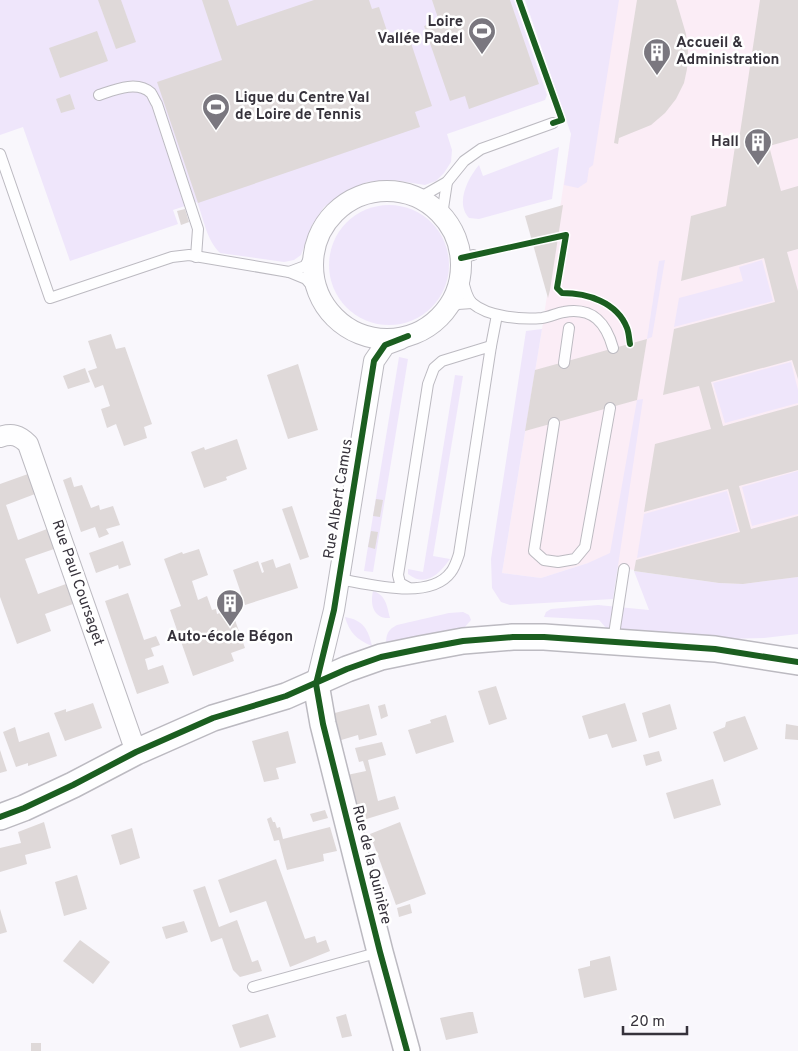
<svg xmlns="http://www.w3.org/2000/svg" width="798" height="1051" font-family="Overpass,sans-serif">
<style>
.education{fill:#fbedf6}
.green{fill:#efe6fb}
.building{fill:#dfd9d9}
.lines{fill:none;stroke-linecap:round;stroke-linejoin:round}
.service-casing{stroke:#bcbac1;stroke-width:12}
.minor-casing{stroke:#bcbac1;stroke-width:22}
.tertiary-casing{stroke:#bcbac1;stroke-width:28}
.service{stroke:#fefeff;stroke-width:10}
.minor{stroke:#fefeff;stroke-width:20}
.tertiary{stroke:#fefeff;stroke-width:25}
.cycleway-casing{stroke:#fff;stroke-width:9}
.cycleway{stroke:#1b5e20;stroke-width:6}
.labels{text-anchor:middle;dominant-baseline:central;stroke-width:5;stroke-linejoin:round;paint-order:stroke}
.poi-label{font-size:15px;font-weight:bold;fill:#36323b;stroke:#fff;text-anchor:end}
.street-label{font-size:15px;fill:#36323b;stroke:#fff}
</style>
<rect width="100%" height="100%" fill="#f9f7fc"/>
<polygon class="education" points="528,0 798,0 798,577 743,584 719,583 588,563 541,578 502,573 542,329 572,128"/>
<g class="green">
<path d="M0 0H514L547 95 545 100 447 134 452 150 451 162 444 173 436 181 425 185 393 180 367 182 343 193 324 207 312 225 301 255 294 260 284 262 220 253C206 239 204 219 197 202L173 210 178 224 70 261 23 127 0 135Z"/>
<polygon points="525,0 619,0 593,165 589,168 587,182 578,188 564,185 571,134"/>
<path d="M559 147 552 199 479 219 469 218C455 203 468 178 479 165L483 176Z"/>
<circle cx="389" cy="265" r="60"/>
<polygon points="665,260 652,337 647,339 659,261"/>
<polygon points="762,260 773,301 674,327 679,298 743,281 739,267"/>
<polygon points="542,329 502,573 541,578 588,563 610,553 637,400 643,399 613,599 510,605 501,602 492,588 491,559 526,331"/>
<polygon points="399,357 408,359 373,572 364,571"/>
<polygon points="791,362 798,390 798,403 725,423 713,383"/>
<path d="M455 375 463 376 433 556 450 559C439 574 426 588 408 574V569L423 572Z"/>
<polygon points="798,471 798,514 752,526 742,487"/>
<polygon points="727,491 738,531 637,558 644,514"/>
<polygon points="634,571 719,583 743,584 798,577 798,634 764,638 725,639 607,629 599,620 544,617 546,612 551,609 598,605 649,610"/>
<path d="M373 591C386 595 387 606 390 618 373 619 370 604 373 591Z"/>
<path d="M463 612 469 615 471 620 463 629 386 645C386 635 387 630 397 625L449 613Z"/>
<path d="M345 617C363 620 368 629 372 646 357 640 349 632 345 617Z"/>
</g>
<g class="building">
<polygon points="98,0 121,0 136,42 116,49"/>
<polygon points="202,0 228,0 237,26 314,0 369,0 372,9 379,7 389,37 407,31 432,106 415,112 420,127 198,203 157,82 222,60"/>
<polygon points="432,0 510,0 539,84 469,109 465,96 450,101 424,26 439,21"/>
<polygon points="637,0 676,0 686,34 688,52 687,69 684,83 676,99 665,113 651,125 619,138 618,144 614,143"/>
<polygon points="760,0 798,0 798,138 769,146 781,191 798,186 798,249 787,252 798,291 798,379 792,360 711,382 723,426 798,405 798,470 739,486 751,529 798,516 798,577 743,584 719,583 634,571 636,560 740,532 728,489 644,512 655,444 711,429 699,386 663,395 674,329 775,302 764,258 681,281 691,216 726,206 737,133 740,133"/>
<polygon points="97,31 108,61 60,78 49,48"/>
<polygon points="70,94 75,109 61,113 56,99"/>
<polygon points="563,205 550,290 548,298 525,216"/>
<polygon points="185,209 189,222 181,225 177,211"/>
<polygon points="111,334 116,349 125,347 152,424 144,427 147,438 124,446 116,424 107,428 101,409 110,406 103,385 95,388 88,371 97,368 88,341"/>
<polygon points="647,339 637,400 525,431 535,370"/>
<polygon points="298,364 318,430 288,439 267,375"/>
<polygon points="85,368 90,382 68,389 63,376"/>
<polygon points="237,439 247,469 226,477 227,480 204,488 191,452 204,447 205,450"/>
<polygon points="28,474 35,494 6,505 18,540 47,529 54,549 25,559 38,594 66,584 73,604 45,614 51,631 17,644 0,597 0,484"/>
<polygon points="71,477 74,487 82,485 91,508 99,505 100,510 113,506 120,525 106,529 109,534 99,538 95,527 81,532 63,480"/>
<polygon points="376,499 383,500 380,517 373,516"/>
<polygon points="292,506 309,557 300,560 282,509"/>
<polygon points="371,531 378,532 375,549 368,547"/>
<polygon points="123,541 131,565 119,569 118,565 96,573 89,553"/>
<polygon points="199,549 208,575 192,581 198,600 207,596 212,610 216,609 217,614 231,609 245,648 231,653 234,661 193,676 170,610 181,606 164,559 182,552 183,554"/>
<polygon points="273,559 276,568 290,563 298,588 245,605 233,570 258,561 262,573 264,572 261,563"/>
<polygon points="128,593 144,640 156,636 160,645 151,648 154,656 145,659 148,670 163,665 169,683 137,694 105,601"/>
<polygon points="496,686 507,719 489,725 478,691"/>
<polygon points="93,703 102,728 65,741 54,713 66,709 66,712"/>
<polygon points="625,703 637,741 612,748 607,734 589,739 582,716"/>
<polygon points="369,704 377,735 359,740 358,735 338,741 331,714"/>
<polygon points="385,704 388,716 381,719 378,706"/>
<polygon points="670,704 677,729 649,738 642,713"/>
<polygon points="446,715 454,742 416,754 408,730 431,723 430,720"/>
<polygon points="745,716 758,749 724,762 713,732 725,727 726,722"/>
<polygon points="786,724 798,726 798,740 785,739"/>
<polygon points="15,727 19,742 49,732 57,756 28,766 28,763 16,767 3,732"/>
<polygon points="288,731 296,763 276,768 279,779 264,782 252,741"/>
<polygon points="382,742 386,755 368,760 378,801 395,796 399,809 360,821 347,775 366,771 363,761 359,762 355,748"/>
<polygon points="0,750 7,771 0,773"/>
<polygon points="659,751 662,761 646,766 643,755"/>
<polygon points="713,779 721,805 674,819 666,793"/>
<polygon points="325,810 328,818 313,822 310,814"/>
<polygon points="271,817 273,822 275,822 277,828 280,827 283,839 330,827 337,851 323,854 324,861 287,870 279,840 274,841 267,819"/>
<polygon points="44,822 51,848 25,855 27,864 0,872 0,848 21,843 18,832"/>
<polygon points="400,822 426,894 396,905 370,834"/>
<polygon points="132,828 140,858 120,865 111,835"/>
<polygon points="276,859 305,939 315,936 317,943 326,940 330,951 290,967 266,901 230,913 218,880"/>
<polygon points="77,875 87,909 64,916 55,882"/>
<polygon points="205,886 219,927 237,920 252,962 258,960 262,971 240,977 233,970 222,938 211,942 193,890"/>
<polygon points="410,904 412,913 399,917 397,908"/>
<polygon points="0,909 7,932 0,934"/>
<polygon points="184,921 188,932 166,939 162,927"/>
<polygon points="80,940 110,962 93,984 63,961"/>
<polygon points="610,956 617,990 584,998 578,969 590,966 590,961"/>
<polygon points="469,1012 473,1012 478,1033 446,1040 440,1018"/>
<polygon points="268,1014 276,1037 240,1048 232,1025"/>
<polygon points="346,1014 352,1036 342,1038 336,1017"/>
<rect x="31" y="1043" width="10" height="8"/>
</g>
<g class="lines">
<g class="service-casing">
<g id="service">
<path d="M99 95C114 90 137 80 151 93 153 96 155 101 157 104L198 229 196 257"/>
<polyline points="0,154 50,298 172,257 189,255 289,272 306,279 318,293"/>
<polyline points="419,198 447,182 464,161 481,149 553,123"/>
<polyline points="442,215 447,182"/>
<polyline points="461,258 473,255"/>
<path d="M461 271C463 280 465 296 472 303 488 317 522 320 542 318 550 317 557 313 564 312 593 307 606 323 613 348"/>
<polyline points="289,272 305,266 314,250"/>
<polyline points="444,312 458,304 472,303"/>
<polyline points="491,346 497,315"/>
<polyline points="564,363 569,328"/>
<polyline points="554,423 534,551 544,560 558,562 575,559 585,547 610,408"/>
<path d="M339 579C369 584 430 601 451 572 455 567 457 560 459 554L491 346 442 361 434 368 428 384 398 575 400 583 409 588"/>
<polyline points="613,641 624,569"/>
<polyline points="253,987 380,952"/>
</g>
</g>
<g class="minor-casing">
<g id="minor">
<circle cx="387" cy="265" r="74"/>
<path d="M0 437C12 433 19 435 28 444L136 752"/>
<polyline points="316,684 334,610 374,361 385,345 401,339"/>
</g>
</g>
<g class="tertiary-casing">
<g id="tertiary">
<polyline points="316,684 323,724 380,952 407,1051"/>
<polyline points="0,817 24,808 73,785 136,752 213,718 286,696 347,669 381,657 420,649 463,641 513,637 544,637 715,649 798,662"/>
</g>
</g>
<use href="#service" class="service"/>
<use href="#minor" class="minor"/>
<use href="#tertiary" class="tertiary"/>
<g class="cycleway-casing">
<g id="cycleway">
<polyline points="519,0 562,120 553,123"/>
<path d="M461 258 566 235 557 288 562 293C587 293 617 302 627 328 629 333 629 339 630 344"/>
<polyline points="0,817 24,808 73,785 136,752 213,718 286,696 347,669 381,657 420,649 463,641 513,637 544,637 715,649 798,662"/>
<polyline points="407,1051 380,952 323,724 316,684 334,610 374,361 385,345 408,336"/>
</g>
</g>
<use href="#cycleway" class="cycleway"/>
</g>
<defs>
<g id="stadium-pin" transform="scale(1.4375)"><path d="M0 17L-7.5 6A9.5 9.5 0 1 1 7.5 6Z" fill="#7a777f" stroke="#fff"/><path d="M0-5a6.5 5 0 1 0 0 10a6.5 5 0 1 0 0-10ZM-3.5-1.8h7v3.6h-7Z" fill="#fff"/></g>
<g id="building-pin" transform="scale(1.4375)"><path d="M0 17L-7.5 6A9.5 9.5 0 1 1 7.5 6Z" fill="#7a777f" stroke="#fff"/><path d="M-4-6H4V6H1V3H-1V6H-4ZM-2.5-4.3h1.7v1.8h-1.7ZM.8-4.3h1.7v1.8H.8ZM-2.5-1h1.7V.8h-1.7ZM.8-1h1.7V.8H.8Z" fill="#fff"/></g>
</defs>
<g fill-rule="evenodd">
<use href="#stadium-pin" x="482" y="31"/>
<use href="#building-pin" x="657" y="52"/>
<use href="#stadium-pin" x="216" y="107"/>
<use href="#building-pin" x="758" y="142"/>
<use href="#building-pin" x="230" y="603"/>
</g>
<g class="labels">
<g class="poi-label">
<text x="463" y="22">Loire<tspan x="463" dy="17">Vallée Padel</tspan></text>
<text x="676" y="43" text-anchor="start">Accueil &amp;<tspan x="676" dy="17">Administration</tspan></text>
<text x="235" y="98" text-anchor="start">Ligue du Centre Val<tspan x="235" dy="17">de Loire de Tennis</tspan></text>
<text x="739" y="142">Hall</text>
<text x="230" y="637" text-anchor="middle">Auto-école Bégon</text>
</g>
<g class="street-label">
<text transform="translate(339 499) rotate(-81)">Rue Albert Camus</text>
<text transform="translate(77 583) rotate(71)">Rue Paul Coursaget</text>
<text transform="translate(371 865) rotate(76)">Rue de la Quinière</text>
</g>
</g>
<path d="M623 1026v8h64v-8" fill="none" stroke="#36323b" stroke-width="2.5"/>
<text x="630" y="1026" font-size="15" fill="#36323b" stroke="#ffffff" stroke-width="4" paint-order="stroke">20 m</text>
</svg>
